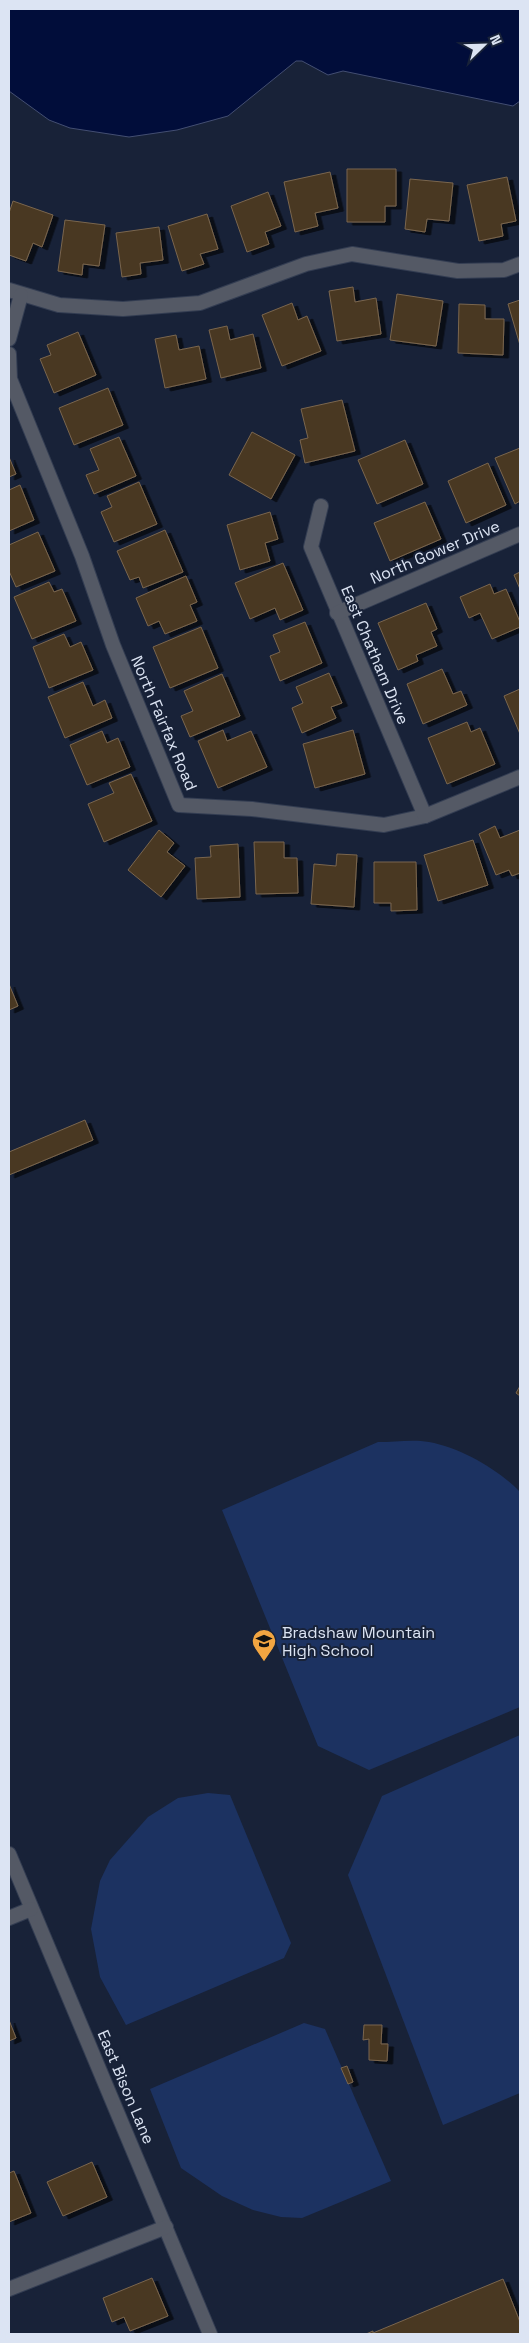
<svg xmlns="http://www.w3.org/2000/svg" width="529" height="2343" font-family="'Space Grotesk',sans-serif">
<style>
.green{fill:#1c3261}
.water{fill:#010d3a;stroke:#434e72}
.building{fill:#493721;stroke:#7a664e;filter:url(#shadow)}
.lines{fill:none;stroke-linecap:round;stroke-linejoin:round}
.minor-casing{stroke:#333d52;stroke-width:16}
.minor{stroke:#545965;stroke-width:14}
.labels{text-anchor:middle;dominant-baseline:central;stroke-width:4;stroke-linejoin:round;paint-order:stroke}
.street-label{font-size:16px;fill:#dce4f3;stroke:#182238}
.poi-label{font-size:16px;fill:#dce4f3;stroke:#182238;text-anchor:start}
</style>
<defs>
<filter id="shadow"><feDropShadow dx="5.5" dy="3" stdDeviation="0" flood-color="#0009"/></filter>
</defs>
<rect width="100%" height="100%" fill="#182238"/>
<g class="green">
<path d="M378 1442C395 1442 413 1439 429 1442 461 1448 498 1469 520 1492V1707L369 1770 318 1746 222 1510Z"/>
<polygon points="520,1735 520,2093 443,2125 348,1875 382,1796"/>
<polygon points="208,1793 230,1795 291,1943 284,1958 126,2025 100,1977 91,1929 100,1881 110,1860 148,1817 178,1798"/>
<polygon points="304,2023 325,2029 391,2181 302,2218 281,2217 253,2210 222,2196 181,2168 150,2089"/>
</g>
<polygon class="water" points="9,9 520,9 520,101 513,106 343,71 328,75 302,61 296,61 228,116 177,130 129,137 70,128 49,120 9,91"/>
<g class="building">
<polygon points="347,169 396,169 396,206 385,206 385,222 347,222"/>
<polygon points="330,172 338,208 315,213 318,226 295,232 284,182"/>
<polygon points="507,177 516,221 501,224 503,236 479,241 467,185"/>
<polygon points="410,179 453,183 449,221 427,219 425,232 405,229"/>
<polygon points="268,192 281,226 265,232 269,244 247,252 231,206"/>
<polygon points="13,201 53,215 42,247 33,243 26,261 9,255 9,213"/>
<polygon points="207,214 218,249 200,254 204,264 182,271 168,226"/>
<polygon points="65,220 105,225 99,266 83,264 82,275 58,271"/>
<polygon points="159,227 163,260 140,263 141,274 122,277 116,233"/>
<polygon points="353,287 355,302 376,298 381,334 337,341 329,291"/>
<polygon points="397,294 443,301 436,346 390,340"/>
<polygon points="520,300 520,345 508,304"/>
<polygon points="292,303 298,320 307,316 321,351 282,366 262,315"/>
<polygon points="459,304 485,305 485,319 504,319 503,355 458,353"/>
<polygon points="227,326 230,340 253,334 261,368 221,378 209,330"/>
<polygon points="78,332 96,375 54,393 40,359 51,355 47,345"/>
<polygon points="176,335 179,350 199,346 206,379 165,388 155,339"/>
<polygon points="108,388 123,425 74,445 59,408"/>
<polygon points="342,400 355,451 305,463 300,440 308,438 301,409"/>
<polygon points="252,432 295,455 271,499 229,475"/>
<polygon points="119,437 136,476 94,494 86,475 99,470 90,449"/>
<polygon points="405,440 423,484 377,504 358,460"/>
<polygon points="520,448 520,501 515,504 495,458"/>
<polygon points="9,457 16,474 9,477"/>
<polygon points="488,463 506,505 466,523 448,481"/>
<polygon points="139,482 157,524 114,542 101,512 112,507 107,496"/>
<polygon points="20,485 34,520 9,531 9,490"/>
<polygon points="425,502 441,539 390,561 374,523"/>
<polygon points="270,512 278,539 265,543 270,561 240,570 227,525"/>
<polygon points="165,530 183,572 143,588 139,577 130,580 117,551"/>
<polygon points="38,532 55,571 16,587 9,571 9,545"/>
<polygon points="283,563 303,610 280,620 275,608 250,619 235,583"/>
<polygon points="520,572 520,589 514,575"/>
<polygon points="186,576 197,602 190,605 197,621 165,634 159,621 148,626 136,598"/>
<polygon points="49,582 54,592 62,589 76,621 32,639 14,597"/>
<polygon points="490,584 494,594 506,589 520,622 520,627 492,639 480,613 469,618 460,597"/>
<polygon points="426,603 437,629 431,632 437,646 416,655 418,661 398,670 378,623"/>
<polygon points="305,622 322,663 280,681 270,656 280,652 273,635"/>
<polygon points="201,627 218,668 170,688 153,647"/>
<polygon points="64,634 70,647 81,642 93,670 49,688 33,647"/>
<polygon points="442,669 453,694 461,691 467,705 423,724 407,684"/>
<polygon points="329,673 342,703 331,707 336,718 302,733 292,708 303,703 296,687"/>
<polygon points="222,674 240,716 190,737 181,716 193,711 184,691"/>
<polygon points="83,682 93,706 105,700 112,718 65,738 48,697"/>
<polygon points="520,689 520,734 504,696"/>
<polygon points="467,722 471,732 480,728 495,764 447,784 428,738"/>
<polygon points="223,730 227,741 251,731 267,767 218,788 198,741"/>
<polygon points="353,730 365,774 315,788 303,744"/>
<polygon points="102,731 107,743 118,738 130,767 87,785 70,745"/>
<polygon points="131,774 152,821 104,842 88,804 114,793 109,783"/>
<polygon points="495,826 500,838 520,830 520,873 512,876 509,870 496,875 479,834"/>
<polygon points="159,830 174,843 167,852 185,866 161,897 128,870"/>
<polygon points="473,840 488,885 438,901 424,855"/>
<polygon points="254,842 284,842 284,858 297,858 298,893 256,894"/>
<polygon points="238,844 240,897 197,899 195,858 211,857 210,846"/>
<polygon points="337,854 357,855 354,907 311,904 314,864 336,866"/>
<polygon points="374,862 416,862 417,910 391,911 391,903 374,903"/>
<polygon points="9,984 18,1006 9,1010"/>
<polygon points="85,1120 93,1140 9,1175 9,1152"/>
<polygon points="520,1386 520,1396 516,1393"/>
<polygon points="9,2020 16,2038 9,2041"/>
<polygon points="364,2025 382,2025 381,2044 388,2044 387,2061 369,2060 369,2039 363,2040"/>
<polygon points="347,2066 353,2082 348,2084 341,2068"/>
<polygon points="92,2162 107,2197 63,2216 47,2182"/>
<polygon points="14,2171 31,2213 9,2222 9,2173"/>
<polygon points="152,2278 168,2316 130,2331 124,2317 112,2322 103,2298"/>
<polygon points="503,2279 520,2322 520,2334 366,2334 373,2331 373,2333"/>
</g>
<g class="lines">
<g class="minor-casing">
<g id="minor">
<polyline points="9,290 59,305 123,309 200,303 306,264 352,254 458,271 504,270 520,264"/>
<polyline points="9,339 21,295"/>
<polyline points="9,354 10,379 82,556 113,645 179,805 252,809 384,825 425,816 520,777"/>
<polyline points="321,506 311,547 425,816"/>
<polyline points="337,613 520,534"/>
<polyline points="9,1854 210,2334"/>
<polyline points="9,1918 31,1909"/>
<polyline points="9,2289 166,2227"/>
</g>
</g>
<use href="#minor" class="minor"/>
</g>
<defs>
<g id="school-pin" transform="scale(1.25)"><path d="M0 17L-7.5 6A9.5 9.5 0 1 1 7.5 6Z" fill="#f2a541" stroke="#182238"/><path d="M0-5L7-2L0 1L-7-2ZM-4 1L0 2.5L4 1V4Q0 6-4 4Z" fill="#111"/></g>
</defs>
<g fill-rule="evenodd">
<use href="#school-pin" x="264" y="1641"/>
</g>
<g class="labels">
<g class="street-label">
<text transform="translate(435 552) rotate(-23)">North Gower Drive</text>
<text transform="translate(375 655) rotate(67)">East Chatham Drive</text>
<text transform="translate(164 723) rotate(67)">North Fairfax Road</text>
<text transform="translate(126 2087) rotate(67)">East Bison Lane</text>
</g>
<g class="poi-label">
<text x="282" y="1632">Bradshaw Mountain<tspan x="282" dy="18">High School</tspan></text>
</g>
</g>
<rect width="529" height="2343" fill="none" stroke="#dce4f3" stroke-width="20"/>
<g transform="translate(484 45) rotate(67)" stroke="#182238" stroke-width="4" paint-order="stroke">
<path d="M0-4L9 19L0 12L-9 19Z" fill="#dce4f3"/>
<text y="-8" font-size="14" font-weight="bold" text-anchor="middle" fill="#dce4f3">N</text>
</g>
</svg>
